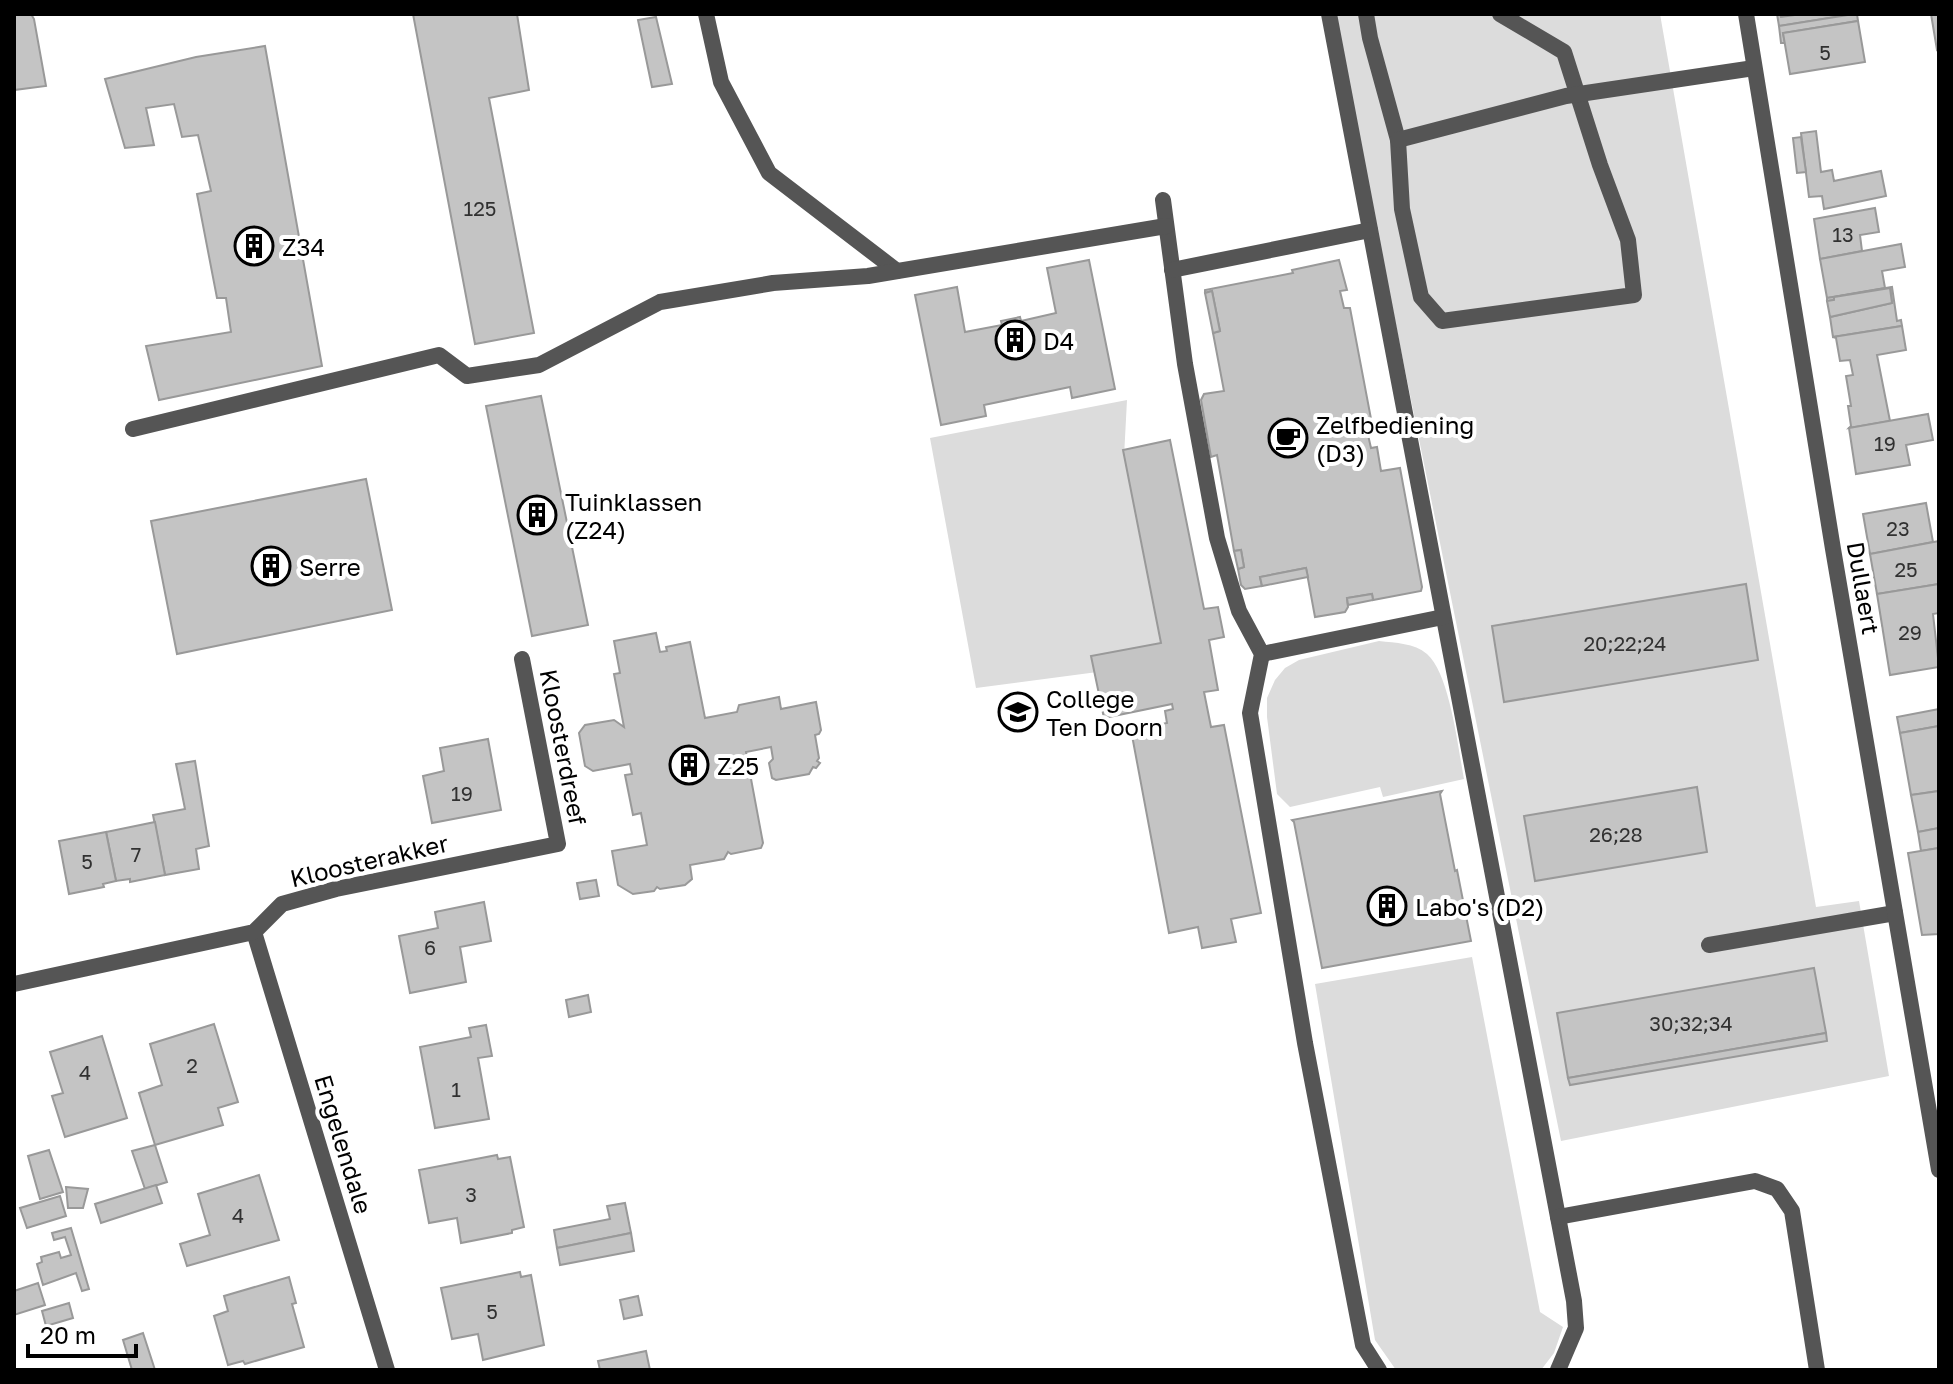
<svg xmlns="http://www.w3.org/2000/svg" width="1953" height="1384" font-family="'Golos Text',sans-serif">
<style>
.green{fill:#dcdcdc}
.building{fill:#c4c4c4;stroke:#999;stroke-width:2}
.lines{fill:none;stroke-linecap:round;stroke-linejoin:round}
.service{stroke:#555;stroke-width:16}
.minor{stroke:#555;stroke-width:16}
.labels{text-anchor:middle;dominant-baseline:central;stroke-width:8;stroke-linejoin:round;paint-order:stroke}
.number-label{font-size:20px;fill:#313131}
.poi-label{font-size:24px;fill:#000;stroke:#fff;text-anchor:start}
.street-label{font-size:24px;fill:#000;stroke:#fff}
</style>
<rect width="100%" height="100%" fill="#fff"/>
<g class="green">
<polygon points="1333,14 1660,14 1816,907 1859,901 1889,1076 1561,1141"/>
<polygon points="1127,400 1124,457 1168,657 1105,671 976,688 930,438"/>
<path d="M1379 641C1396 643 1414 643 1427 654 1450 674 1458 748 1464 779L1383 797 1380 787 1290 807 1277 794 1267 717V698L1275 680 1285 668 1299 660Z"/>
<polygon points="1472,957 1540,1312 1563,1327 1554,1353 1541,1370 1396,1370 1375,1340 1315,984"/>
</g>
<g class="building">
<polygon points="14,14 31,14 34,19 46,86 14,90"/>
<polygon points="413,14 517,14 529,90 489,98 534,333 475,344"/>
<polygon points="1777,14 1780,14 1781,17 1802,14 1854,14 1779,26"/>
<polygon points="1854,14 1857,14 1858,21 1783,33 1785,43 1781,43 1779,26"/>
<polygon points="1931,14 1939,14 1939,49 1937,50"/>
<polygon points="656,17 672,84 652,87 638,20"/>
<polygon points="1858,21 1865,62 1790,74 1783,33"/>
<polygon points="265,46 322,366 159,400 146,346 231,332 226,298 217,298 197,194 211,191 198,135 182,137 174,104 146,108 154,145 125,148 105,79 196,57"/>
<polygon points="1816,131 1821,172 1832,170 1834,181 1881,171 1886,196 1824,209 1822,196 1809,197 1801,133"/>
<polygon points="1801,137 1806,172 1797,173 1793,138"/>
<polygon points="1875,208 1879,232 1860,235 1862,251 1820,259 1814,219"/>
<polygon points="1901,244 1905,267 1882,271 1885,288 1827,298 1820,259"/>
<polygon points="1089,260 1115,389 1072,398 1070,387 984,405 986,416 941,425 915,295 957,287 965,332 1002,325 1001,321 1020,317 1021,321 1056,313 1047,268"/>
<polygon points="1339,260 1347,290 1340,291 1344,308 1350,308 1372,424 1366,426 1371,448 1377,447 1381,471 1400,468 1422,587 1421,591 1373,600 1372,594 1347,598 1348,607 1345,612 1315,617 1306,568 1260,577 1262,586 1245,589 1241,585 1238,569 1244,567 1241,550 1234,551 1217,455 1211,457 1201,400 1204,394 1224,391 1213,333 1220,331 1212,291 1205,293 1205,290 1293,273 1292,270"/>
<polygon points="1892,287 1897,321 1901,320 1902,326 1833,337 1830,317 1892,303 1890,288 1834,297 1834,300 1827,301 1827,298"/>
<polygon points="1890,288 1892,303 1830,317 1827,301 1834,300 1834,297"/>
<polygon points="1212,291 1220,331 1213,333 1205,293"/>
<polygon points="1902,326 1906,350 1877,355 1890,421 1849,428 1851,426 1848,406 1851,406 1846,376 1853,375 1850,360 1840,361 1836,338 1833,337"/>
<polygon points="541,396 588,625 532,636 486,406"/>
<polygon points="1928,414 1933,440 1906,445 1910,465 1856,474 1849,428"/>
<polygon points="1170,440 1204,609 1218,607 1224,637 1209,640 1218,690 1204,692 1211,727 1224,725 1261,913 1231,919 1236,942 1202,948 1198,927 1169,933 1131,730 1167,723 1165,711 1173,709 1172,704 1104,718 1091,656 1161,643 1123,450"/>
<polygon points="366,479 392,610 177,654 151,521"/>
<polygon points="1926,503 1933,542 1870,554 1863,514"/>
<polygon points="1939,541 1939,584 1877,594 1870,554"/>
<polygon points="1241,550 1244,567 1238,569 1234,551"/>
<polygon points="1306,568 1308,577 1262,586 1260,577"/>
<polygon points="1746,584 1758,660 1504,702 1492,626"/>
<polygon points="1939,584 1939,613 1933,614 1939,667 1890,675 1877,594"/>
<polygon points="1372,594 1373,600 1348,605 1347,598"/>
<polygon points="656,633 660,652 667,651 666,647 690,642 705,718 737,712 739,705 779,697 781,709 816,702 821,730 819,734 815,735 819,758 817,761 820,763 816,768 813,767 809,774 776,780 772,778 769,763 773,759 771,747 746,752 763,843 761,848 731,854 728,852 724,859 690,865 692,879 685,885 660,889 657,887 654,891 633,894 618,885 612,851 647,845 641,813 633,815 625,775 632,774 630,764 593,771 585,766 579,733 585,725 614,720 624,727 614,674 620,673 614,641"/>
<polygon points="1939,709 1939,726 1900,733 1897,717"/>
<polygon points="1939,726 1939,791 1911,795 1900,733"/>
<polygon points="488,739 501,810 432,823 423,776 444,771 440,748"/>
<polygon points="195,761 209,846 196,849 199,869 165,875 153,815 185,809 176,764"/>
<polygon points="1697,787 1707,852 1535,881 1524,816"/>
<polygon points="1442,791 1440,794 1455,871 1457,870 1471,941 1322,968 1294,822 1292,820"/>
<polygon points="1939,791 1939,828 1918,832 1911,795"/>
<polygon points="155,822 165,875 130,882 130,879 116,881 106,832"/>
<polygon points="1939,828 1939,848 1921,851 1918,832"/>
<polygon points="106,832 116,881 103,884 104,887 69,894 59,841"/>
<polygon points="1939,848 1939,934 1922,935 1908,853"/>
<polygon points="596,880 599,896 580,899 577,883"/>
<polygon points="484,902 491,941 460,947 466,982 410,993 399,936 438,928 435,912"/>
<polygon points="1814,968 1826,1033 1568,1078 1557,1013"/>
<polygon points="588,995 591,1012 569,1017 566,1000"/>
<polygon points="214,1024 238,1102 218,1108 223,1125 155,1145 139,1093 162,1085 150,1044"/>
<polygon points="486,1025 492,1056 478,1058 489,1119 435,1128 420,1047 471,1037 469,1028"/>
<polygon points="1826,1033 1827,1041 1570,1085 1568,1078"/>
<polygon points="102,1036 127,1118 65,1137 52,1096 63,1093 50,1052"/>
<polygon points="155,1145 167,1182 145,1189 132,1151"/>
<polygon points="49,1150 63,1192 40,1199 28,1156"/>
<polygon points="497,1155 498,1159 510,1157 524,1227 512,1230 512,1233 461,1243 457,1218 429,1223 419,1170"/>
<polygon points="259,1175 279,1240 187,1266 180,1244 210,1235 198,1194"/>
<polygon points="156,1185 162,1203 101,1223 95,1204"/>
<polygon points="66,1187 88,1189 83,1208 68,1208"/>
<polygon points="60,1196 66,1216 27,1228 20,1208"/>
<polygon points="625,1203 631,1233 557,1248 554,1230 610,1219 607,1206"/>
<polygon points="71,1228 89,1289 82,1291 76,1273 43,1285 37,1264 42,1262 41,1257 59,1252 61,1258 71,1255 65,1237 54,1240 52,1233"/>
<polygon points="631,1233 634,1251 560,1265 557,1248"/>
<polygon points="520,1272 521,1277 531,1275 544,1345 483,1360 478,1334 452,1339 441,1288"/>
<polygon points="289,1277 296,1303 292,1304 304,1347 245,1364 243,1361 228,1365 214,1316 228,1311 224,1296"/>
<polygon points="38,1283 45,1305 14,1315 14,1291"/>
<polygon points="638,1296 642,1315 624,1319 620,1300"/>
<polygon points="69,1303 73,1318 46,1326 42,1311"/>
<polygon points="143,1333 155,1370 132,1370 123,1340"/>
<polygon points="646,1351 650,1370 600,1370 598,1361"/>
</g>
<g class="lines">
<g class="service">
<polyline points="706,14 721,82 769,173 897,271"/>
<polyline points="1329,14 1574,1301 1576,1328 1558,1370"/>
<polyline points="1366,14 1370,38 1398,140 1402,209 1421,297 1442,321 1634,295 1628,240 1600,165 1564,52 1500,14"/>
<polyline points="1398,140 1566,96 1754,68"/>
<polyline points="1163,200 1185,364 1217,538 1239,611 1262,654 1250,713 1305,1043 1363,1345 1379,1370"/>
<polyline points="1172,270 1370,230"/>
<polyline points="133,429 439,355 467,376 539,365 660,302 773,283 868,276 1166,226"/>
<polyline points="1262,654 1443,617"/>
<polyline points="1709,945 1895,913"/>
<polyline points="1558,1217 1755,1181 1777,1189 1792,1211 1817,1370"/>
</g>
<g class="minor">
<polyline points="1746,14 1833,549 1939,1170"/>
<polyline points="254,932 387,1370"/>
<polyline points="14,984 254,932 282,904 336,889 558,844 522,659"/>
</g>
</g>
<defs>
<g id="building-ring" transform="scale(2)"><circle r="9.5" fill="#fff" stroke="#000" stroke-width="1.5"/><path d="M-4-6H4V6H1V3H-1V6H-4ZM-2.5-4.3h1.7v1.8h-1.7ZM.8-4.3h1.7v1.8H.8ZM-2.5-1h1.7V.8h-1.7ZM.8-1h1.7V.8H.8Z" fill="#000"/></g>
<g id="cafe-ring" transform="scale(2)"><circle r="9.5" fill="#fff" stroke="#000" stroke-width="1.5"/><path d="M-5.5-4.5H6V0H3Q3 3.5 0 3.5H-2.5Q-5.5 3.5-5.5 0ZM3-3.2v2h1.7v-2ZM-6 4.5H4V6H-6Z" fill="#000"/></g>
<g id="school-ring" transform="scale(2)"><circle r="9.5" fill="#fff" stroke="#000" stroke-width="1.5"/><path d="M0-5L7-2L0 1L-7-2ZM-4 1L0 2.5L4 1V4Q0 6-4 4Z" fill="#000"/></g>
</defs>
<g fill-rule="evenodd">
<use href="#building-ring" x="254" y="246"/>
<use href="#building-ring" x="1015" y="340"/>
<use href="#cafe-ring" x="1288" y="438"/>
<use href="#building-ring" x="537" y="515"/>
<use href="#building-ring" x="271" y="566"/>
<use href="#school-ring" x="1018" y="712"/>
<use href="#building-ring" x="689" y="765"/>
<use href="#building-ring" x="1387" y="906"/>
</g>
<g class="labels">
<g class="number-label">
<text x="1825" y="52">5</text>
<text x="480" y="208">125</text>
<text x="1843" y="234">13</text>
<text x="1885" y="443">19</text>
<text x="1898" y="528">23</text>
<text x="1906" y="569">25</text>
<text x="1910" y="632">29</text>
<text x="1625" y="643">20;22;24</text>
<text x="462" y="793">19</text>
<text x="1616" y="834">26;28</text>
<text x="136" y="854">7</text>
<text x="87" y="861">5</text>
<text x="430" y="947">6</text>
<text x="1691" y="1023">30;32;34</text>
<text x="192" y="1065">2</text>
<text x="85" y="1072">4</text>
<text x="456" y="1089">1</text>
<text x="471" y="1194">3</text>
<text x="238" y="1215">4</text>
<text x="492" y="1311">5</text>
</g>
<g class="poi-label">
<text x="282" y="246">Z34</text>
<text x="1043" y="340">D4</text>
<text x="1316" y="424">Zelfbediening<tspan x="1316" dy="28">(D3)</tspan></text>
<text x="565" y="501">Tuinklassen<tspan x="565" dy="28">(Z24)</tspan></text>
<text x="299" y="566">Serre</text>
<text x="1046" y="698">College<tspan x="1046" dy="28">Ten Doorn</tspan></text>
<text x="717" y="765">Z25</text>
<text x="1415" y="906">Labo's (D2)</text>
</g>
<g class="street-label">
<text transform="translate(1864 588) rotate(80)">Dullaert</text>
<text transform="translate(564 747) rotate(79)">Kloosterdreef</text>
<text transform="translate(369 860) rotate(-13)">Kloosterakker</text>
<text transform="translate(344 1144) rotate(73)">Engelendale</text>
</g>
</g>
<rect width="1953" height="1384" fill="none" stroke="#000000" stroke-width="32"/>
<path d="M28 1344v12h108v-12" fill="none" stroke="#000000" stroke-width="4"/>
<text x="40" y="1344" font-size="24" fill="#000000" stroke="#ffffff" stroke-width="6" paint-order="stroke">20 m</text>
</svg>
